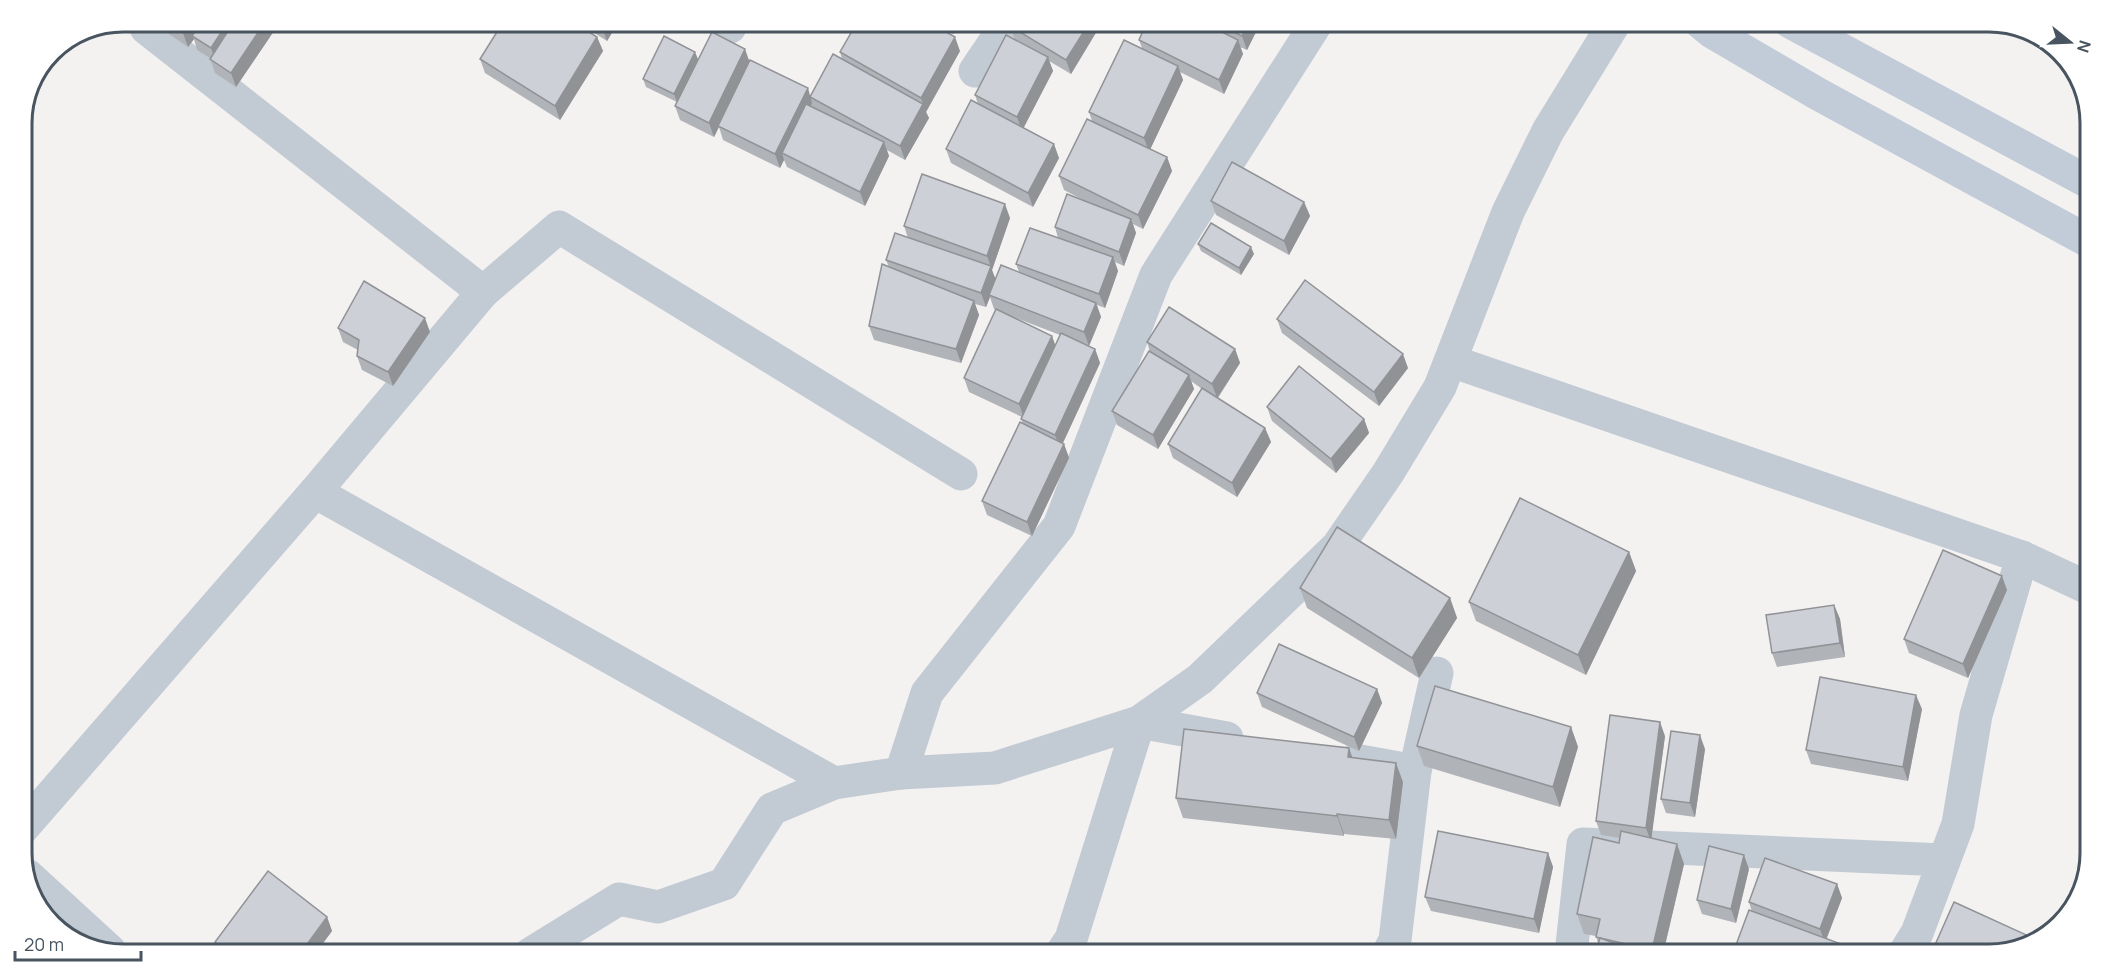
<svg xmlns="http://www.w3.org/2000/svg" width="2112" height="975" font-family="Manrope,sans-serif">
<style>
.lines{fill:none;stroke-linecap:round;stroke-linejoin:round}
.minor{stroke:#c2cbd3;stroke-width:33}
.tertiary{stroke:#c2cbd3;stroke-width:33}
.secondary{stroke:#c2ccd8;stroke-width:33}
.wall{fill:#b0b3b8;fill-rule:evenodd}
.shaded-wall{fill:#909296}
.building{fill:#cdd0d6;stroke:#909296;stroke-width:1.5}
.rim{fill:none;stroke:#48545f;stroke-width:3}
</style>
<rect width="100%" height="100%" fill="#f4f1f1"/>
<g class="lines">
<g class="minor">
<polyline points="730,27 730,26"/>
<polyline points="146,28 483,292"/>
<polyline points="975,71 1006,25"/>
<polyline points="1451,361 2022,557 2086,587"/>
<polyline points="315,492 834,783"/>
<polyline points="1355,760 1415,771"/>
<polyline points="901,773 927,693 1059,526 1156,275 1316,24"/>
<polyline points="21,830 315,492 483,292 559,227 961,474"/>
<polyline points="530,954 619,899 658,907 724,884 772,809 834,783 901,773 995,768 1139,722 1200,679 1337,547 1388,473 1440,387 1508,212 1548,131 1615,22"/>
<polyline points="1061,954 1071,939 1139,722 1227,738"/>
<polyline points="1388,954 1395,940 1415,771 1437,673"/>
<polyline points="1571,954 1583,844 1944,860"/>
<polyline points="1904,954 1917,933 1958,824 1976,715 2022,557"/>
</g>
<polyline class="tertiary" points="27,875 110,951"/>
<g class="secondary">
<polyline points="1700,22 1712,32 1818,94 2090,242"/>
<polyline points="1790,22 2090,183"/>
</g>
</g>
<g class="wall">
<path d="M1146 24H1260L1247 50 1240 47 1243 54 1224 94 1180 72 1183 80 1150 149 1167 157 1172 171 1143 229 1133 224 1136 233 1124 266 1115 262 1118 271 1105 308 1097 305 1101 317 1089 346 1095 349 1100 363 1063 443 1064 444 1069 458 1032 536 987 515 982 501 1023 424 1021 419 1022 417 969 392 964 378 996 310 994 309 990 297 986 307 975 304 979 315 961 363 874 340 869 326 889 267 886 260 908 238 904 226 1010 218 992 270 995 280 1019 272 1016 264 1058 238 1055 227 1089 203 1064 190 1059 176 1092 121 1089 112 1142 48 1139 40ZM1003 313 1060 335 1055 346 1052 336Z"/>
<polygon points="936,25 958,25 953,34"/>
<polygon points="616,26 607,41 585,27"/>
<polygon points="1010,26 1100,26 1071,74 1049,61 1053,71 1023,128 1059,158 1033,207 951,163 946,149 978,104 975,95 1015,40"/>
<polygon points="160,28 276,28 236,87 215,73 210,58 197,50 194,39 188,47"/>
<polygon points="597,37 603,51 560,120 485,73 480,59"/>
<polygon points="960,51 926,112 929,118 905,160 887,150 889,156 865,206 787,167 784,160 780,168 723,140 719,127 714,137 680,120 675,106 750,61 810,96 842,59 840,52"/>
<polygon points="698,59 677,102 646,87 643,79"/>
<polygon points="1211,201 1304,202 1310,216 1289,255 1216,215"/>
<polygon points="1198,244 1254,254 1241,275 1201,251"/>
<polygon points="1277,319 1408,368 1379,406 1282,333"/>
<polygon points="338,328 430,332 393,386 362,370 357,356 358,350 343,342"/>
<polygon points="1147,342 1235,349 1240,363 1218,398 1265,428 1271,442 1237,497 1173,458 1168,444 1202,389 1191,381 1194,389 1158,449 1117,425 1112,411 1150,352"/>
<polygon points="1267,407 1364,419 1369,433 1336,473 1272,421"/>
<polygon points="1629,552 1636,571 1586,675 1476,621 1469,602"/>
<polygon points="1300,588 1450,598 1457,618 1419,678 1307,608"/>
<polygon points="2007,590 1968,678 1909,653 1904,639"/>
<polygon points="1834,605 1840,619 1845,657 1777,667 1772,653"/>
<polygon points="1377,689 1382,703 1359,751 1262,707 1257,693"/>
<polygon points="1922,709 1908,781 1811,764 1806,750"/>
<polygon points="1571,727 1578,747 1560,807 1424,766 1417,746"/>
<polygon points="1665,736 1651,838 1684,864 1663,954 1595,954 1598,943 1596,936 1584,934 1577,914 1619,843 1620,838 1601,835 1596,821"/>
<polygon points="1705,749 1695,817 1666,813 1661,799"/>
<polygon points="1353,758 1403,782 1396,839 1344,834 1344,836 1183,818 1176,798"/>
<polygon points="1548,853 1553,867 1539,933 1431,911 1425,897"/>
<polygon points="1749,869 1736,923 1702,914 1697,900"/>
<polygon points="1837,884 1842,898 1826,939 1858,954 1733,954 1752,912 1749,902"/>
<polygon points="327,917 332,931 315,954 219,954 215,942"/>
</g>
<g class="shaded-wall">
<polygon points="1248,24 1260,24 1247,50 1242,36"/>
<polygon points="950,25 958,25 953,34"/>
<polygon points="1088,25 1100,25 1100,26 1071,74 1066,60"/>
<polygon points="616,26 607,41 602,27"/>
<polygon points="186,28 200,28 192,36 194,39 188,47 183,33"/>
<polygon points="224,28 237,28 216,62 211,48"/>
<polygon points="261,28 276,28 236,87 231,73"/>
<polygon points="597,37 603,51 560,120 555,106"/>
<polygon points="955,37 960,51 926,112 929,118 905,160 900,146 923,104 921,98"/>
<polygon points="1238,40 1243,54 1224,94 1219,80"/>
<polygon points="745,49 750,63 714,137 709,123"/>
<polygon points="695,52 698,59 677,102 674,94"/>
<polygon points="1048,57 1053,71 1022,131 1017,117"/>
<polygon points="1178,66 1183,80 1149,152 1144,138"/>
<polygon points="808,88 812,103 787,156 782,153 784,160 780,168 775,154"/>
<polygon points="884,142 889,156 865,206 860,192"/>
<polygon points="1054,144 1059,158 1033,207 1028,193"/>
<polygon points="1167,157 1172,171 1143,229 1138,215"/>
<polygon points="1304,202 1310,216 1289,255 1284,241"/>
<polygon points="1005,204 1010,218 992,270 996,280 989,295 990,297 986,307 981,293 991,267 987,256"/>
<polygon points="1131,219 1136,233 1124,266 1119,252"/>
<polygon points="1251,247 1254,254 1241,275 1239,268"/>
<polygon points="1113,257 1118,271 1105,308 1099,294"/>
<polygon points="974,301 979,315 961,363 956,349"/>
<polygon points="1096,303 1101,317 1089,346 1084,332"/>
<polygon points="425,318 430,332 393,386 388,372"/>
<polygon points="1052,336 1057,350 1024,418 1019,404"/>
<polygon points="1095,349 1100,363 1060,449 1055,435"/>
<polygon points="1235,349 1240,363 1217,398 1212,384"/>
<polygon points="1403,354 1408,368 1379,406 1374,392"/>
<polygon points="1189,375 1194,389 1158,449 1153,435"/>
<polygon points="1364,419 1369,433 1336,473 1331,459"/>
<polygon points="1265,428 1271,442 1237,497 1232,483"/>
<polygon points="1064,444 1069,458 1032,536 1027,522"/>
<polygon points="1629,552 1636,571 1586,675 1578,655"/>
<polygon points="2002,576 2007,590 1968,678 1963,664"/>
<polygon points="1450,598 1457,618 1419,678 1412,658"/>
<polygon points="1834,605 1840,619 1845,657 1840,643"/>
<polygon points="1377,689 1382,703 1359,751 1354,737"/>
<polygon points="1916,695 1922,709 1908,781 1903,767"/>
<polygon points="1660,722 1665,736 1651,842 1646,828"/>
<polygon points="1571,727 1578,747 1560,807 1553,787"/>
<polygon points="1700,735 1705,749 1695,817 1690,803"/>
<polygon points="1349,748 1356,768 1348,757"/>
<polygon points="1396,763 1403,782 1396,839 1389,820"/>
<polygon points="1337,814 1344,834 1344,836 1337,816"/>
<polygon points="1677,844 1684,864 1663,954 1653,954 1652,950"/>
<polygon points="1548,853 1553,867 1539,933 1534,919"/>
<polygon points="1744,855 1749,869 1736,923 1731,909"/>
<polygon points="1837,884 1842,898 1825,943 1820,929"/>
<polygon points="327,917 332,931 315,954 300,954"/>
</g>
<g class="building">
<polygon points="1146,24 1206,24 1238,40 1219,80 1139,40"/>
<polygon points="1217,24 1248,24 1242,36"/>
<polygon points="934,25 955,37 921,98 840,52 855,26"/>
<polygon points="1011,25 1088,25 1066,60 1010,26"/>
<polygon points="500,27 581,27 597,37 555,106 480,59"/>
<polygon points="175,28 186,28 183,33"/>
<polygon points="197,28 224,28 211,48 192,36"/>
<polygon points="230,28 261,28 231,73 210,59"/>
<polygon points="712,32 745,49 709,123 675,106"/>
<polygon points="1006,35 1048,57 1017,117 975,95"/>
<polygon points="664,36 695,52 674,94 643,79"/>
<polygon points="1124,40 1178,66 1144,138 1089,112"/>
<polygon points="833,54 923,104 900,146 810,97"/>
<polygon points="750,60 808,88 775,154 718,126"/>
<polygon points="971,100 1054,144 1028,193 946,149"/>
<polygon points="806,104 884,142 860,192 782,153"/>
<polygon points="1087,119 1167,157 1138,215 1059,176"/>
<polygon points="1232,162 1304,202 1284,241 1211,201"/>
<polygon points="922,174 1005,204 987,256 904,226"/>
<polygon points="1067,194 1131,219 1119,252 1055,227"/>
<polygon points="1211,223 1251,247 1239,268 1198,244"/>
<polygon points="1030,228 1113,257 1099,294 1016,264"/>
<polygon points="895,233 991,266 981,293 886,260"/>
<polygon points="882,264 974,301 956,349 869,326"/>
<polygon points="1001,265 1096,303 1084,332 989,295"/>
<polygon points="1305,280 1403,354 1374,392 1277,319"/>
<polygon points="364,281 425,318 388,372 357,356 359,340 338,328"/>
<polygon points="1169,307 1235,349 1212,384 1147,342"/>
<polygon points="996,309 1052,336 1019,404 964,378"/>
<polygon points="1061,333 1095,349 1055,435 1021,419"/>
<polygon points="1149,351 1189,375 1153,435 1112,411"/>
<polygon points="1299,366 1364,419 1331,459 1267,407"/>
<polygon points="1202,388 1265,428 1232,483 1168,444"/>
<polygon points="1020,422 1064,444 1027,522 982,501"/>
<polygon points="1520,498 1629,552 1578,655 1469,602"/>
<polygon points="1337,527 1450,598 1412,658 1300,588"/>
<polygon points="1943,550 2002,576 1963,664 1904,639"/>
<polygon points="1834,605 1840,643 1772,653 1766,615"/>
<polygon points="1279,644 1377,689 1354,737 1257,693"/>
<polygon points="1820,677 1916,695 1903,767 1806,750"/>
<polygon points="1435,686 1571,727 1553,787 1417,746"/>
<polygon points="1610,715 1660,722 1646,828 1596,821"/>
<polygon points="1184,729 1349,748 1348,757 1396,763 1389,820 1337,814 1337,816 1176,798"/>
<polygon points="1671,731 1700,735 1690,803 1661,799"/>
<polygon points="1438,831 1548,853 1534,919 1425,897"/>
<polygon points="1621,831 1677,844 1652,950 1596,937 1600,919 1577,914 1593,837 1619,843"/>
<polygon points="1709,846 1744,855 1731,909 1697,900"/>
<polygon points="1765,858 1837,884 1820,929 1749,902"/>
<polygon points="268,871 327,917 300,954 232,954 215,942"/>
<polygon points="1954,902 2035,939 2035,940 1990,954 1931,954"/>
<polygon points="1749,910 1857,950 1856,954 1733,953"/>
<polygon points="1600,938 1645,954 1595,954"/>
<polygon points="1437,946 1452,954 1433,954"/>
</g>
<path d="M0 0H2112V975H0ZM123 32H1989A91 91 0 0 1 2080 123V853A91 91 0 0 1 1989 944H123A91 91 0 0 1 32 853V123A91 91 0 0 1 123 32Z" fill="#fff" fill-rule="evenodd"/>
<path class="rim" d="M123 32H1989A91 91 0 0 1 2080 123V853A91 91 0 0 1 1989 944H123A91 91 0 0 1 32 853V123A91 91 0 0 1 123 32Z"/>
<g transform="translate(2070 42) rotate(108)" stroke="#ffffff" stroke-width="4.5" paint-order="stroke">
<path d="M0-4.5L10 22L0 15L-10 22Z" fill="#48545f"/>
<text y="-9" font-size="16" font-weight="bold" text-anchor="middle" fill="#48545f">N</text>
</g>
<path d="M15 951v9h126v-9" fill="none" stroke="#48545f" stroke-width="3"/>
<text x="24" y="951" font-size="18" fill="#48545f" stroke="#ffffff" stroke-width="4.5" paint-order="stroke">20 m</text>
</svg>
